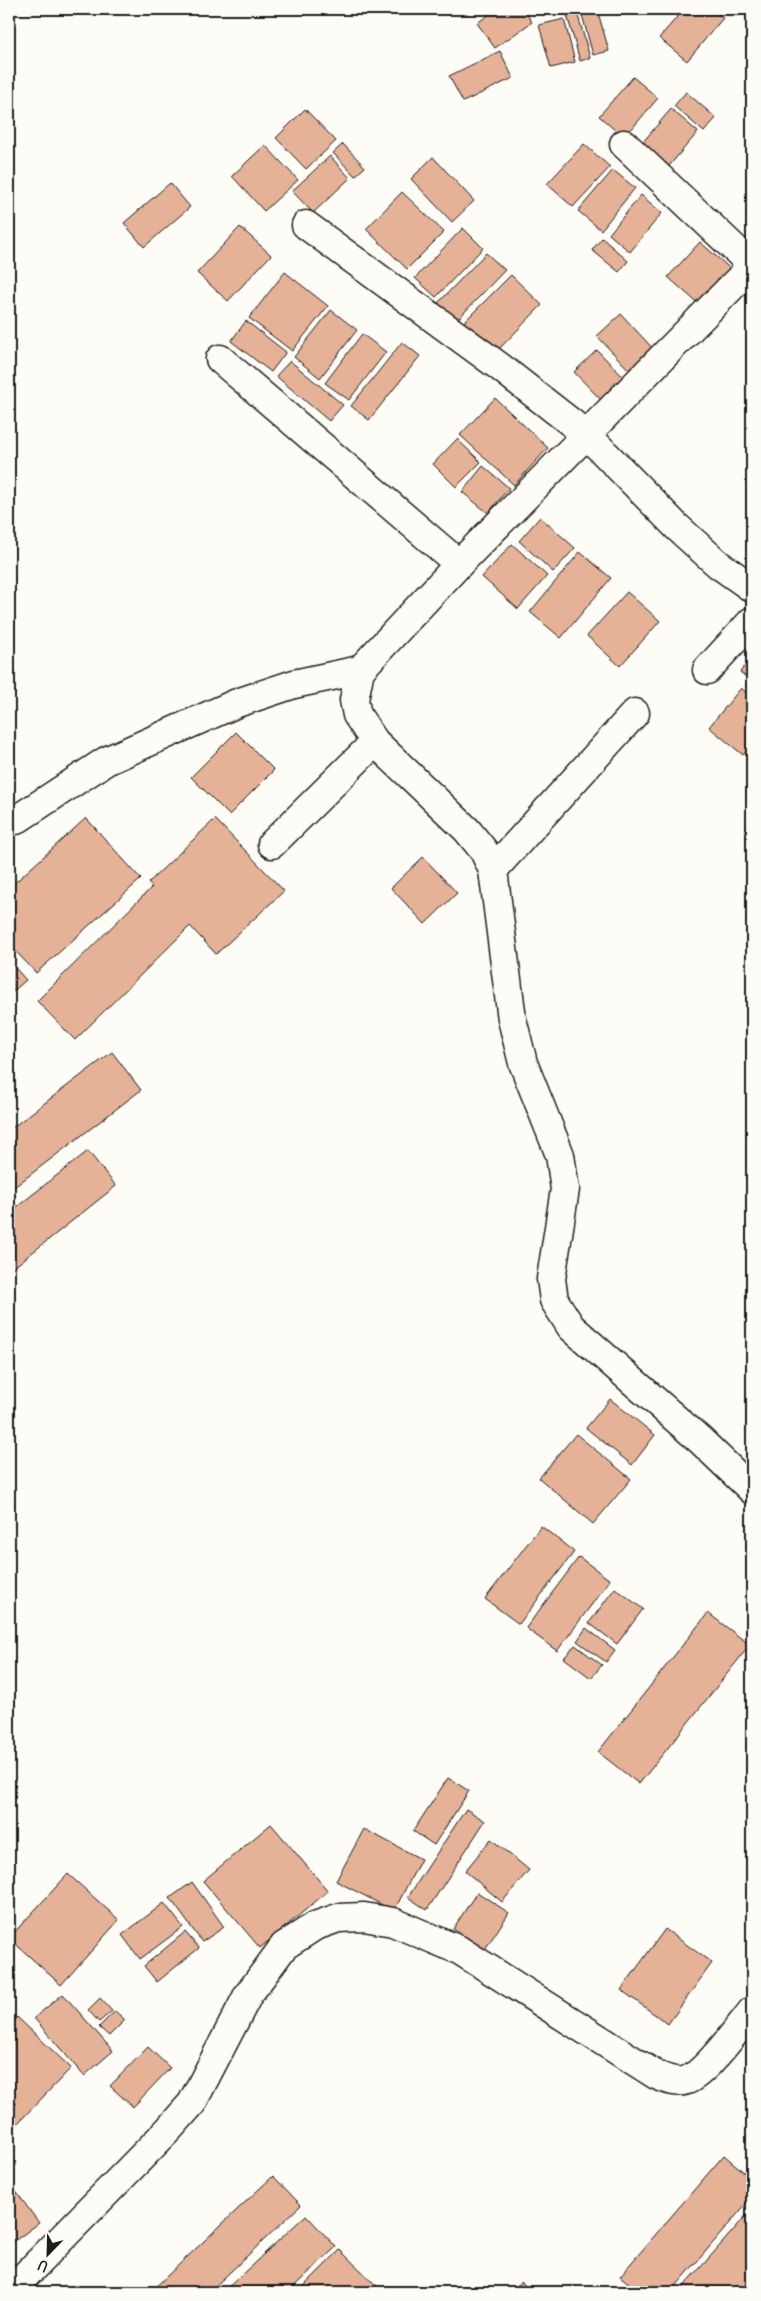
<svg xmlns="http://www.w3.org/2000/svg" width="761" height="2301" font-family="Delius,sans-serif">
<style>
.building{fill:#e5b298;stroke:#1c1c1c}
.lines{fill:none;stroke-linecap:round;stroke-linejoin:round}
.minor-casing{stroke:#1c1c1c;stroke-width:31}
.minor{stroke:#fdfcf7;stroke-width:28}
</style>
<rect width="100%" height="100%" fill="#fdfcf7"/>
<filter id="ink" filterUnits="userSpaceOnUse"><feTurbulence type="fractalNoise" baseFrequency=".02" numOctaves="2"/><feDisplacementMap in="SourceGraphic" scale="10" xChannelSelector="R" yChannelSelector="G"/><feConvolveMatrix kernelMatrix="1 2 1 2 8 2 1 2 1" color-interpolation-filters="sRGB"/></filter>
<g filter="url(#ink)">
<g class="building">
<polygon points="497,9 523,9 532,22 495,48 477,23"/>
<polygon points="590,9 597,9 609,51 593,55 581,11"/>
<polygon points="684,9 712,9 723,18 687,61 659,38"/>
<polygon points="577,12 590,58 580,61 567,15"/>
<polygon points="564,19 575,62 551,68 539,25"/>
<polygon points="500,51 513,78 463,102 449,76"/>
<polygon points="633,77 658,98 624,138 599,116"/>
<polygon points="686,92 716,118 704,132 674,106"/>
<polygon points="305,109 336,141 306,169 276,138"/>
<polygon points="671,109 698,132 663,173 636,150"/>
<polygon points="343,144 365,167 355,176 333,153"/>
<polygon points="584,144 610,167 573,207 547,184"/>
<polygon points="265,145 298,180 264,211 232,176"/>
<polygon points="330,156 350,178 313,213 292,191"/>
<polygon points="433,157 474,201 452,222 411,179"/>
<polygon points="613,170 635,188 601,230 578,211"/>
<polygon points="170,183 190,207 144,247 124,223"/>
<polygon points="402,192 444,232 407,269 366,229"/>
<polygon points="641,195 662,213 630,252 609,234"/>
<polygon points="240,227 271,255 228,301 197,273"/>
<polygon points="463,228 483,248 436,297 415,278"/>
<polygon points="602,238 628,261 619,272 592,250"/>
<polygon points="700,242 735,273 703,308 668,277"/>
<polygon points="486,253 505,270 456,321 438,303"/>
<polygon points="285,272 328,306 292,351 249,318"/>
<polygon points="511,275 542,305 494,354 462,324"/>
<polygon points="331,310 357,330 320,378 294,357"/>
<polygon points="621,314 656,352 633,374 597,336"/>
<polygon points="246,321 286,352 271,372 231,341"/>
<polygon points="362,334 386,352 349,400 325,383"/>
<polygon points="402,342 420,356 369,420 351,406"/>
<polygon points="597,350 628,382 605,404 574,372"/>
<polygon points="290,361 343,405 329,421 276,376"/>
<polygon points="495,398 548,448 514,485 460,435"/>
<polygon points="457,439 481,462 456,487 433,464"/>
<polygon points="483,466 509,488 488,513 462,492"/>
<polygon points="540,517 575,548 553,572 519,541"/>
<polygon points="512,544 547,576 518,609 482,577"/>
<polygon points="580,552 611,578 561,638 530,612"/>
<polygon points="627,592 660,621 620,666 587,636"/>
<polygon points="752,658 752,682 740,672"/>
<polygon points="741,688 752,697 752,744 743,755 709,727"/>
<polygon points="236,732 274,770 229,815 191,777"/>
<polygon points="86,818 141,879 36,973 9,944 9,888"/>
<polygon points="215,819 284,891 216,954 190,926 75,1040 37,1001 152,887 148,883"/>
<polygon points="423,857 457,893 425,924 391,888"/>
<polygon points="9,961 26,980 9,995"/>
<polygon points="112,1052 141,1090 9,1191 9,1130"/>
<polygon points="88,1151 116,1186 9,1271 9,1213"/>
<polygon points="610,1399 655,1435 632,1465 586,1428"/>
<polygon points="576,1434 631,1479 593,1524 539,1478"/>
<polygon points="541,1526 574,1552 519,1624 485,1599"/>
<polygon points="579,1557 610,1580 557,1651 526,1628"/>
<polygon points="615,1588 643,1609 617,1644 589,1623"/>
<polygon points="708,1613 750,1645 639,1784 598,1752"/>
<polygon points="586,1628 615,1650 606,1662 577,1641"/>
<polygon points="575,1645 602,1665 591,1678 564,1658"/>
<polygon points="448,1778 469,1791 434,1845 413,1831"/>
<polygon points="466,1809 485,1821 427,1910 408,1897"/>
<polygon points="271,1824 328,1891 260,1948 203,1881"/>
<polygon points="364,1829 421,1859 394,1911 336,1881"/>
<polygon points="491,1839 529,1870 502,1902 465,1871"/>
<polygon points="68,1874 119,1920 61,1985 9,1938"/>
<polygon points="192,1882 224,1927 202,1942 170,1898"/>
<polygon points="477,1892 509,1913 485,1949 453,1929"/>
<polygon points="164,1903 183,1927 140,1959 122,1935"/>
<polygon points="665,1929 712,1963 668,2024 621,1990"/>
<polygon points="185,1932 199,1948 157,1982 144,1966"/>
<polygon points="63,1994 113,2051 84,2076 34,2018"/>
<polygon points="100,1998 112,2011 99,2022 88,2010"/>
<polygon points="115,2011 125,2020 109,2036 99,2027"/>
<polygon points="17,2017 71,2068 17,2124 9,2116 9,2026"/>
<polygon points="148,2047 170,2068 133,2107 110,2086"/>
<polygon points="724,2155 752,2179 752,2197 671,2292 639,2292 620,2276"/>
<polygon points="273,2176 301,2205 209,2292 150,2292"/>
<polygon points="9,2182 39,2223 9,2245"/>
<polygon points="752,2209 752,2292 679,2292"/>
<polygon points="306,2215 336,2247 288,2292 223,2292"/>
<polygon points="340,2250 341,2251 383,2292 298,2292"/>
<polygon points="522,2282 530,2292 508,2292"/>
</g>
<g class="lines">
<g class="minor-casing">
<g id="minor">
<polyline points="624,144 752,265"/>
<polyline points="306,225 500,367 587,435 677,527 718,564 752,588"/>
<polyline points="752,266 459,564 360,670 354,700 357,715 375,742 467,830 484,851 493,870 512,1019 523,1063 560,1155 565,1189 551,1279 554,1300 571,1327 700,1440 752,1490"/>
<polyline points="220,359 459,564"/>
<polyline points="707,670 752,621"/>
<polyline points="16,820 106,761 237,703 294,684 360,670"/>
<polyline points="272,844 375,742"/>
<polyline points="493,870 635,713"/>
<path d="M9 2292 169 2129 192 2103 248 1995 284 1946 315 1926 338 1918 364 1917 393 1922 459 1950 656 2075C666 2079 677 2084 687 2080 706 2073 738 2028 752 2011"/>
</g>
</g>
<use href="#minor" class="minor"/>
</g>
</g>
<rect width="761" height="2301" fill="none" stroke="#fdfcf7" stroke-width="30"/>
<rect x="15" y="15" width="731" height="2271" fill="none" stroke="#1c1c1c" stroke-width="2" filter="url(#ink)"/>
<g transform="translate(48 2254) rotate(203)" stroke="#fdfcf7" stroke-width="4" paint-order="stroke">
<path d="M0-4L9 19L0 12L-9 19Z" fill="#1c1c1c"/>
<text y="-8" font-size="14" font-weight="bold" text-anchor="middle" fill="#1c1c1c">U</text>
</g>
</svg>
